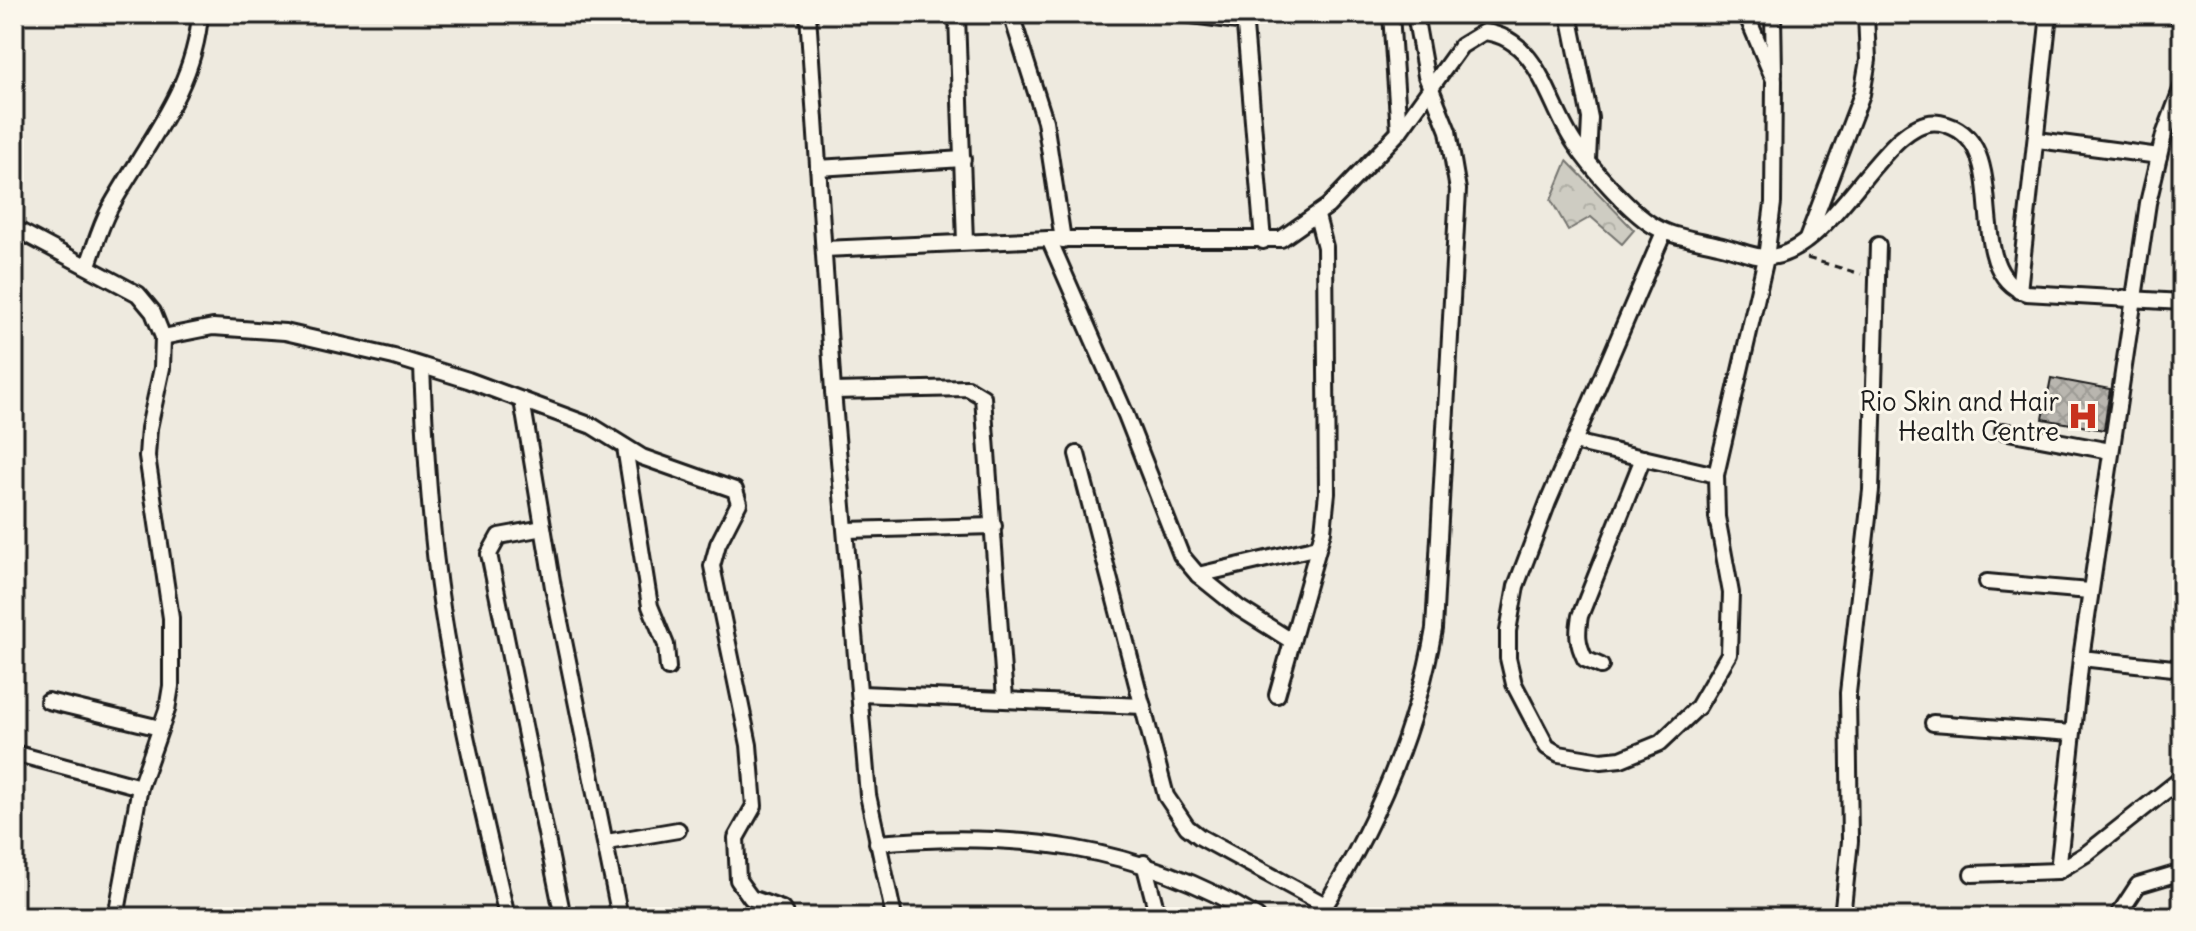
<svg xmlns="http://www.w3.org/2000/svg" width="2196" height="931" font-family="Delius,sans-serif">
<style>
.park{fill:url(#park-crowns);stroke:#75746f;stroke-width:2}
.building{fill:url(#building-cross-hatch);stroke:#1c1c1c;stroke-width:2}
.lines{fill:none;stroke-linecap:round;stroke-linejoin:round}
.minor-casing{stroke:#1c1c1c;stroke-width:20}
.path{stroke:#1c1c1c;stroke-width:3;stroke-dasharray:8 6;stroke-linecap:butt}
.minor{stroke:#fbf7ec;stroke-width:14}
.labels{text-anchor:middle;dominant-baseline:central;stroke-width:6;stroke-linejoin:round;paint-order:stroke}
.poi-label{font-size:26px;fill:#1c1c1c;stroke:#fbf7ec;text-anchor:end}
</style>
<defs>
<pattern id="park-crowns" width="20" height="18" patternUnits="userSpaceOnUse" patternTransform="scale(2)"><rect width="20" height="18" fill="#ceccc2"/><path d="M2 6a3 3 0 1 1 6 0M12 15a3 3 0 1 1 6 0" fill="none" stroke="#b0afa6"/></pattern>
<pattern id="building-cross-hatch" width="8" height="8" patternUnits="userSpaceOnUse" patternTransform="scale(2)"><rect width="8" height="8" fill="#b9b6af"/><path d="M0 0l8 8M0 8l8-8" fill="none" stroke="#9e9c96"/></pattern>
</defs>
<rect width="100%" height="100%" fill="#eeeadf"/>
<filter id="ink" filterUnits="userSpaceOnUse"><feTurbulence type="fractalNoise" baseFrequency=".0125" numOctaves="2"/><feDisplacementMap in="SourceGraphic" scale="16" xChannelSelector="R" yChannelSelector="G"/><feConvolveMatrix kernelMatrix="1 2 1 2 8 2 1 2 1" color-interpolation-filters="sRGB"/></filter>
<g filter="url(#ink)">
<polygon class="park" points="1567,161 1634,230 1622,244 1591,217 1568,230 1551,200"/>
<polygon class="building" points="2051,378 2110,389 2104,430 2043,419"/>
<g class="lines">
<g class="minor-casing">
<g id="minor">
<polyline points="808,14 833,391 868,795 894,917"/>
<polyline points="1011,14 1045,121 1063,240"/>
<polyline points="1184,14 1245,22"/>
<polyline points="1244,14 1263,241"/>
<polyline points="1391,14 1399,132"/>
<polyline points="1569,14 1590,118 1588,160"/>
<polyline points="1773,14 1774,75"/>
<polyline points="2174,14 2182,16"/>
<polyline points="957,16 965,242"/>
<polyline points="2182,87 2164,135 2148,203 2081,658 2182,669"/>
<polyline points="2038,140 2159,156"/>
<polyline points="818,168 963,159"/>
<polyline points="14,228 138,294 153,312 163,337 162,368 149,428 147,456 171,618 171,686 167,710 140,787 116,917"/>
<polyline points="1664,232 1548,502 1516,586 1508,631 1508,658 1514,684 1547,747 1559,754 1601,761 1621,759 1660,743 1698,707 1729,654 1731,593 1717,517 1716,475 1766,258 1773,203 1774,80 1746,14"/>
<polyline points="1049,239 1126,415 1181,555 1198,575 1239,608 1290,640"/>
<polyline points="1807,239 1862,94 1868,60 1866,14"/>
<path d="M824 249 1049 239H1281L1328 206 1399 132 1461 46 1484 32C1540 38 1548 106 1575 144 1591 168 1626 207 1649 223 1669 237 1695 239 1718 245 1734 248 1755 259 1771 257 1836 249 1888 112 1940 123 2019 138 1958 269 2026 293L2182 302"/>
<path d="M88 265C95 246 100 226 110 208 145 145 195 89 200 14"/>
<polyline points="2019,291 2049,14"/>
<polyline points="163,337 213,327 285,332 394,357 468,380 592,426 642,457 735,490 739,503 718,544 712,566 749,745 754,806 736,838 738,880 751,898 782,909 787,917"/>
<path d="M422 366C425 446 430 528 442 608 458 712 484 814 507 917"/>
<polyline points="833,391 968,388 983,397 1005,699"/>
<polyline points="522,400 553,587 620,917"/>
<polyline points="2003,431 2110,451"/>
<polyline points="1574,442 1716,475"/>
<polyline points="625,447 650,606 666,645 668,668"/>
<polyline points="1077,454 1166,796 1187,827 1200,837 1325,905"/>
<polyline points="543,528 499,536 489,554 563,917"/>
<polyline points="846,530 994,526"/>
<polyline points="1198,575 1318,547"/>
<polyline points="1987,582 2089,591"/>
<path d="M1601 666 1585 659C1577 643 1577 633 1580 616L1643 458"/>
<polyline points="861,694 1143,706"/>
<polyline points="1277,695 1323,531 1327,493 1325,247 1317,216"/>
<polyline points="48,701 160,728"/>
<polyline points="1933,723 2072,733"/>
<polyline points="14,753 140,787"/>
<polyline points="607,842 678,830"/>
<path d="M877 843C1014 831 1139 845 1257 917"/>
<polyline points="1144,863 1158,917"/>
<polyline points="2058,871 2081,658"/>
<polyline points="1972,874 2058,871 2086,854 2182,778"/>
<path d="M1318 917C1374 829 1416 733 1434 629L1458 190 1448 131 1426 76 1415 14"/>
<polyline points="1842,917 1850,841 1848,693 1871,490 1878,245"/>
<polyline points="2117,917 2138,885 2182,872"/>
</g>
</g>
<polyline class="path" points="1807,258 1861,274"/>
<use href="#minor" class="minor"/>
</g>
</g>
<defs>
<g id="hospital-bare" transform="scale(2.4)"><path d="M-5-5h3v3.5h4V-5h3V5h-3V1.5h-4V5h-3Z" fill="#c8321e" stroke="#fbf7ec" stroke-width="2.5" paint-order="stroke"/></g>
</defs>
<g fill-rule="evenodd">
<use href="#hospital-bare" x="2083" y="416"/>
</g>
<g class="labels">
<g class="poi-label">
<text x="2059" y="401">Rio Skin and Hair<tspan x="2059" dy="30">Health Centre</tspan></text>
</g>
</g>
<rect width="2196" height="931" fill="none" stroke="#fbf7ec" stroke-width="48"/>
<rect x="24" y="24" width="2148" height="883" fill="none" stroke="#1c1c1c" stroke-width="3" filter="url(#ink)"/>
</svg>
